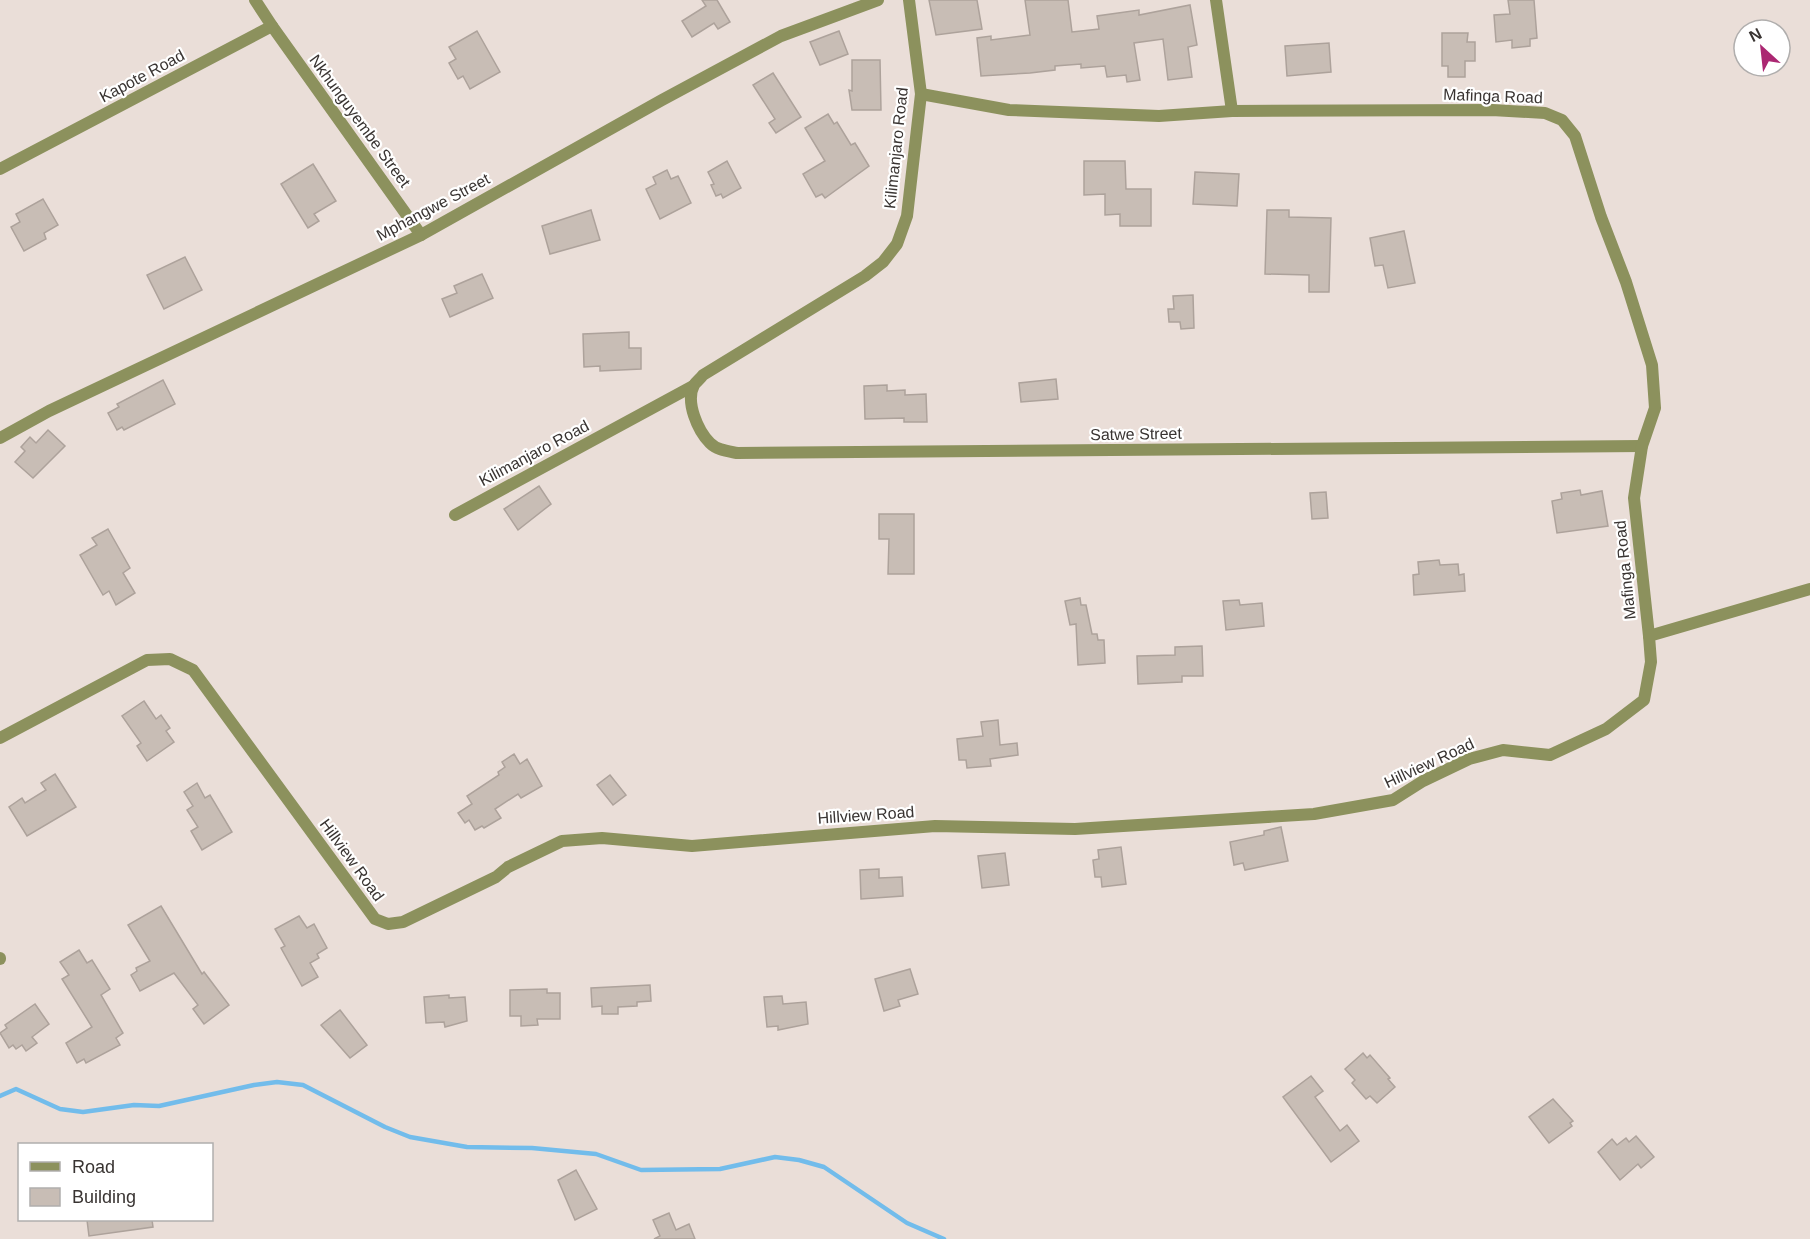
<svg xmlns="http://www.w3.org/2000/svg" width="1810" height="1239" font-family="Arial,sans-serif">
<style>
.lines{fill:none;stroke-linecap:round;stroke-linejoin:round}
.stream{stroke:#72bceb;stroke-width:4.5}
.building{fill:#c8bdb5;stroke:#ada29b;stroke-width:1.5}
.minor{stroke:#8c915d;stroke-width:12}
.labels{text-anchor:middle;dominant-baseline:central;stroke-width:4.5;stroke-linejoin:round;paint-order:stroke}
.street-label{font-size:16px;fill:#393432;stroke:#fff}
</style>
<rect width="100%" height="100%" fill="#eaded8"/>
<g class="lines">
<polyline class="stream" points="0,1096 16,1089 60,1109 83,1112 134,1105 159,1106 254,1085 277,1082 303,1085 385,1127 410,1137 467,1147 532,1148 596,1154 641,1170 720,1169 775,1157 799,1160 824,1167 907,1223 944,1239"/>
</g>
<g class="building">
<polygon points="702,0 717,0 730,22 718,29 714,23 692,37 682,21 706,6"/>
<polygon points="929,0 977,0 982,29 936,35"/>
<polygon points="1025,0 1068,0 1072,32 1099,29 1097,16 1139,10 1139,15 1190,5 1197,45 1188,47 1192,77 1168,80 1163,39 1134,43 1140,80 1127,82 1126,75 1107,77 1105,66 1081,68 1081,64 1055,66 1055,70 1030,73 981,76 977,38 991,36 991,40 1030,35"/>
<polygon points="1508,0 1534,0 1537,38 1530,39 1530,46 1512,48 1512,40 1496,42 1494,15 1510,14"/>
<polygon points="477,31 500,72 470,89 463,76 458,79 449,63 456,59 449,47"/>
<polygon points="839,31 848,54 820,65 810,42"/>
<polygon points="1442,33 1468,33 1467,42 1475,42 1475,61 1465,61 1465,77 1448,77 1448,66 1442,66"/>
<polygon points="1329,43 1331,72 1287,76 1285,46"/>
<polygon points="852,60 880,60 881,110 852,110 849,90 852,91"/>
<polygon points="773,73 801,117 776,133 769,123 775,119 753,85"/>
<polygon points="828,114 834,124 837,122 851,145 855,143 869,166 825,198 822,194 816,197 803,174 825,161 805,128"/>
<polygon points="727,161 741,188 723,198 721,194 716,196 711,185 714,184 708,172"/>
<polygon points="1084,161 1125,161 1126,189 1151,189 1151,226 1120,226 1120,214 1105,215 1105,194 1084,195"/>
<polygon points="313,164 336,201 314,214 319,221 308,228 281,184"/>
<polygon points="667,170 671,179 678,176 691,203 660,219 646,189 656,184 653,177"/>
<polygon points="1195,172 1239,174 1237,206 1193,204"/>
<polygon points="43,199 58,225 44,233 46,239 24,251 11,227 20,222 16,214"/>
<polygon points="591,210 600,240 550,254 542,226"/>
<polygon points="1267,210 1289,210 1289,217 1331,218 1329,292 1309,292 1309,275 1265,274"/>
<polygon points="1404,231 1415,283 1388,288 1383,265 1375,266 1370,238"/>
<polygon points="185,257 202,290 164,309 147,275"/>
<polygon points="482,274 493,298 450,317 442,299 457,293 454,286"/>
<polygon points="1193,295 1194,328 1181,329 1180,322 1169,322 1168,309 1174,309 1173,296"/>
<polygon points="629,332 629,348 641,348 641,369 600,371 600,366 584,367 583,334"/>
<polygon points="1056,379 1058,399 1021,402 1019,383"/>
<polygon points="163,380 175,404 124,430 122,427 117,430 108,413 119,407 117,404"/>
<polygon points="887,385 887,391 905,390 905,395 926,394 927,422 904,422 904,418 865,419 864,386"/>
<polygon points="48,430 65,446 33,478 15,462 25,451 21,447 30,437 36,443"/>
<polygon points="539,486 551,504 518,530 504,509"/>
<polygon points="1580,490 1581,495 1602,491 1608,526 1557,533 1552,501 1562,499 1561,493"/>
<polygon points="1326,492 1328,518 1312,519 1310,493"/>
<polygon points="879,514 914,514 914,574 888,574 889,539 879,539"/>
<polygon points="108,529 130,568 123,573 135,593 116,605 109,591 103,595 80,555 97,545 92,538"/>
<polygon points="1439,560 1440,565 1458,564 1459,575 1464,574 1465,591 1414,595 1413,575 1419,574 1418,562"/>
<polygon points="1080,598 1081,605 1086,605 1092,634 1097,634 1098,640 1104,640 1105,663 1078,665 1076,624 1070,625 1065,601"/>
<polygon points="1239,600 1240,605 1262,603 1264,626 1226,630 1223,601"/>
<polygon points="1202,646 1203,676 1182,676 1182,682 1138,684 1137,656 1175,655 1175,647"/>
<polygon points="144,701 156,719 161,715 170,728 166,731 174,742 147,761 137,746 141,743 122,716"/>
<polygon points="998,720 1000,745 1017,743 1018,755 990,759 991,766 967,768 966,760 959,760 957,739 983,736 981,722"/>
<polygon points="514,754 520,764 527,759 542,786 521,798 518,794 495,809 501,818 484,828 482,826 475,830 469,820 465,823 458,813 472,804 467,796 499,775 498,772 505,767 502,762"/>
<polygon points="55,774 76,807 27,836 9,807 22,798 25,803 46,790 41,783"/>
<polygon points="610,775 626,795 613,805 597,785"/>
<polygon points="197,783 205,798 210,795 232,832 202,850 191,831 198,827 187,810 193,806 184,792"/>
<polygon points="1281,827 1288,861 1245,870 1243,863 1234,865 1230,842 1264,835 1264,831"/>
<polygon points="1121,847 1126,884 1102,887 1101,877 1095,877 1093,860 1099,859 1098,850"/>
<polygon points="1005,853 1009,885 982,888 978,856"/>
<polygon points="879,869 879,878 902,877 903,896 861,899 860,870"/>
<polygon points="161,906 202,974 204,972 229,1005 204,1024 193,1009 198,1005 174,973 140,991 131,975 137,971 136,968 150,961 128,925"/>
<polygon points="299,916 307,928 314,924 327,948 317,954 319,958 310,963 318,977 302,986 281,948 285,946 275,929"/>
<polygon points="79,950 87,963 92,960 110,989 101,995 123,1033 116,1038 120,1045 86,1063 84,1059 77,1063 66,1043 92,1027 62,979 69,975 60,962"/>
<polygon points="910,969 918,994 898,1000 900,1006 884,1011 875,979"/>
<polygon points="650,985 651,1001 637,1002 637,1006 618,1007 618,1014 602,1014 602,1006 592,1007 591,988"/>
<polygon points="547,989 547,993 560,993 560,1019 537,1019 538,1025 521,1026 521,1016 510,1016 510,990"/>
<polygon points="449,995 449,998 465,997 467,1021 445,1027 444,1022 426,1023 424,997"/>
<polygon points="782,996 783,1004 806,1002 808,1024 778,1030 778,1026 767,1027 764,997"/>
<polygon points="35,1004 49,1024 32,1037 37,1043 26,1051 22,1045 16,1049 13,1045 9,1048 0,1033 7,1028 5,1025"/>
<polygon points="340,1010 367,1045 350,1058 321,1025"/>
<polygon points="1363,1053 1367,1058 1370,1055 1390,1078 1388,1079 1395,1087 1377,1103 1370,1096 1366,1099 1352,1083 1355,1080 1345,1069"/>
<polygon points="1311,1076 1323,1091 1315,1097 1340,1131 1347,1125 1359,1141 1331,1162 1283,1097"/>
<polygon points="1553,1099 1573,1121 1570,1123 1572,1126 1549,1143 1529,1117"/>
<polygon points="1636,1136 1654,1157 1641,1168 1638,1164 1620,1180 1598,1152 1612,1139 1617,1145 1626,1138 1629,1142"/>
<polygon points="576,1170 597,1209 575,1220 558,1180"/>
<polygon points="669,1213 676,1230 689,1224 695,1239 654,1239 660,1236 653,1220"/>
<polygon points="87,1220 152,1220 153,1227 89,1236"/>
</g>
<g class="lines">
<g class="minor">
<path d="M909 0 921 94 907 216 897 244 883 262 865 276 703 375C701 378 696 382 694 385 685 402 698 431 710 443 717 450 727 451 737 453L1642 446"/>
<polyline points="1216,0 1232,111"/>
<polyline points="272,26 421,235"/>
<polyline points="921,94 1009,110 1159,116 1232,111 1492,110 1545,113 1562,120 1575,136 1601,217 1626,282 1652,365 1655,408 1642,446 1634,498 1649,636"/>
<polyline points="0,169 272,26 255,0"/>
<polyline points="0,438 49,411 421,235 662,100 781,36 878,0"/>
<polyline points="455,515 693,386"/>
<polyline points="0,738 147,660 170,659 193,670 375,919 388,924 403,922 496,877 508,867 562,841 602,838 692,846 935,826 1075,829 1314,814 1393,800 1423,781 1469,759 1503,750 1550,755 1606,729 1644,700 1651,662 1649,636 1810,589"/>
<polyline points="0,958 0,959"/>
</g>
</g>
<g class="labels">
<g class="street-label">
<text transform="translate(142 76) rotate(-28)">Kapote Road</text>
<text transform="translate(1493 96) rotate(2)">Mafinga Road</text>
<text transform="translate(360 121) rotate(54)">Nkhunguyembe Street</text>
<text transform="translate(896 148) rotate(-84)">Kilimanjaro Road</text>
<text transform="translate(433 207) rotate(-28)">Mphangwe Street</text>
<text transform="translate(1136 434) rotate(-1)">Satwe Street</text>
<text transform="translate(534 453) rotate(-28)">Kilimanjaro Road</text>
<text transform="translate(1625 570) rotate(-96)">Mafinga Road</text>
<text transform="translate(1429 763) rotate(-25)">Hillview Road</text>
<text transform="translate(866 815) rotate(-4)">Hillview Road</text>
<text transform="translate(352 860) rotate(54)">Hillview Road</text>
</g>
</g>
<rect x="18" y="1143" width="195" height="78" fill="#ffffff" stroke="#b0aead" stroke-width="1.5"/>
<rect x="30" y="1162" width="30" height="9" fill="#8c915d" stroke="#b0aead" stroke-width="1.5"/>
<text x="72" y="1173" font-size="18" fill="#393432">Road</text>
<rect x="30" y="1188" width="30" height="18" fill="#c8bdb5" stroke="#b0aead" stroke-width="1.5"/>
<text x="72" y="1203" font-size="18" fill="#393432">Building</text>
<g transform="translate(1762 48) rotate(333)"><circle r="28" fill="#ffffff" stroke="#b0aead" stroke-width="1.5"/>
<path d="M0-4.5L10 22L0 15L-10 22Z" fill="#ab2772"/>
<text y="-9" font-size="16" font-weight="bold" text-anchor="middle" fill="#393432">N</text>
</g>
</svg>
